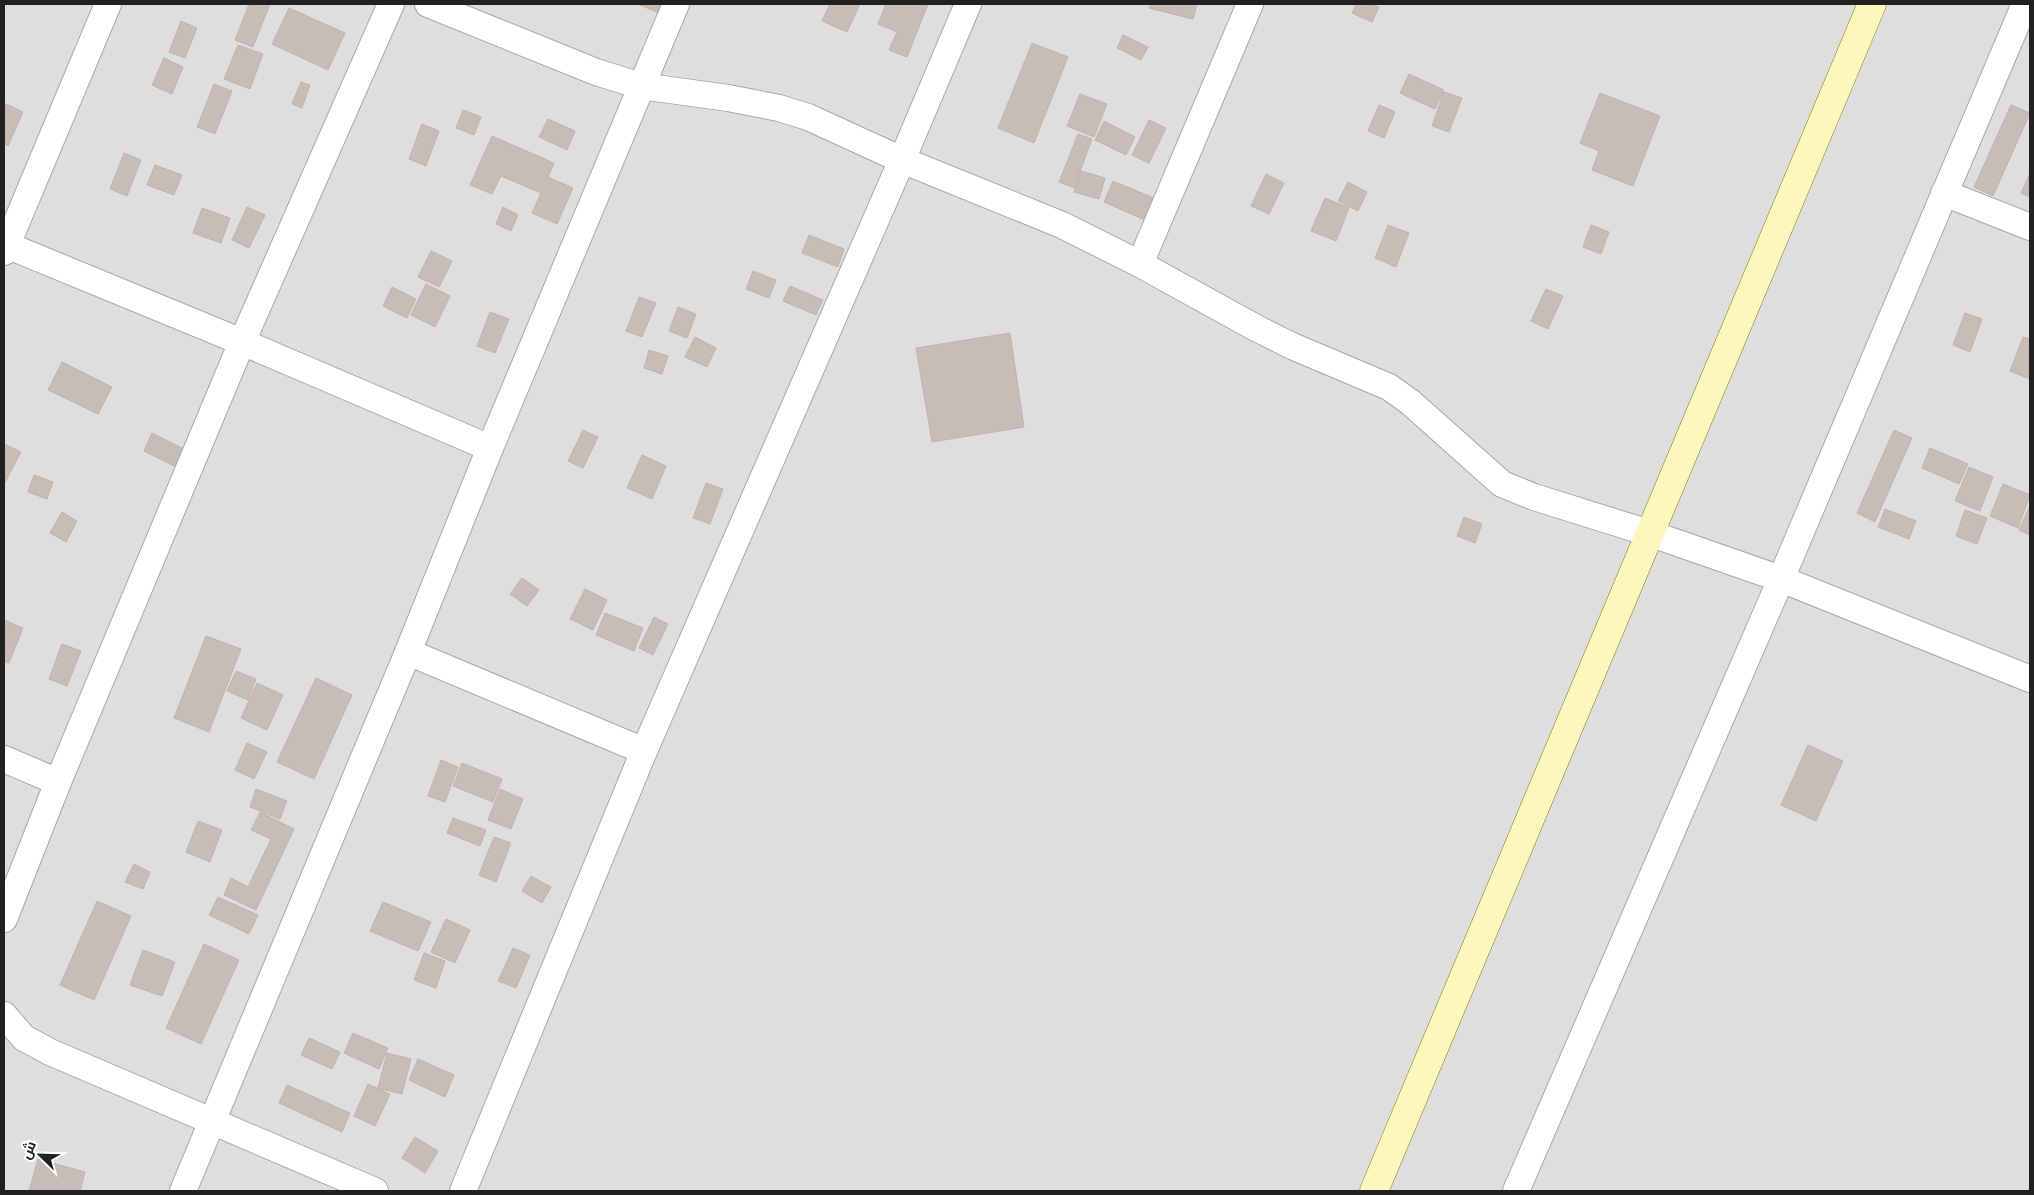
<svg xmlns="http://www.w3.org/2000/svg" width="2034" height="1195" font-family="Helvetica,Cairo,sans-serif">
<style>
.residential{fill:#dfdede}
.building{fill:#c7bcb7;stroke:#c4b2aa}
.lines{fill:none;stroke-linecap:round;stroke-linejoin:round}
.street-casing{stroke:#a8a8a8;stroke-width:28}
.secondary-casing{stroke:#7d7d03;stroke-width:29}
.street{stroke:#fff;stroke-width:26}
.secondary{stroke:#fbf7bd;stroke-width:28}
</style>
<rect width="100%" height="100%" fill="#f2ede8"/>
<rect class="residential" x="4" y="4" width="2026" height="1187"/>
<g class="building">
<polygon points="249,4 270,4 253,47 235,40"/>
<polygon points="638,4 663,4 659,13"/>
<polygon points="830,4 860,4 847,32 822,21"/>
<polygon points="886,4 928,4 907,57 889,50 897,32 878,24"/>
<polygon points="1151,4 1197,4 1193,19 1149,8"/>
<polygon points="1356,4 1371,4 1379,7 1372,22 1352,13"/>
<polygon points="289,8 345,33 328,70 272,44"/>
<polygon points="181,21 197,28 185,58 169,52"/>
<polygon points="1123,35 1148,47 1141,60 1117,48"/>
<polygon points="1032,43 1068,57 1034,143 998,128"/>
<polygon points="238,45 263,54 250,89 224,79"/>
<polygon points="164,58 183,67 172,94 152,85"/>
<polygon points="1409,74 1444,90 1435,109 1400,93"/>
<polygon points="301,82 310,85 302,108 292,104"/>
<polygon points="214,84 232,91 215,134 197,127"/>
<polygon points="1444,92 1462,98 1449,132 1432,126"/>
<polygon points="1600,93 1660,116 1633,186 1592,170 1599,151 1580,143"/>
<polygon points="1080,94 1107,104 1094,137 1067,126"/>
<polygon points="6,104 23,112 8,146 4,144 4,109"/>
<polygon points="1379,105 1395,112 1384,138 1368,131"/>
<polygon points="2011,105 2030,113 1993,196 1974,187"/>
<polygon points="463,110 481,117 474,135 456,128"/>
<polygon points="548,119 575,131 567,150 539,137"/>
<polygon points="1149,120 1166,128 1149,163 1132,155"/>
<polygon points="1104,121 1135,137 1126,155 1095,140"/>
<polygon points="422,124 439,131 426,166 409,159"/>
<polygon points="1078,134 1092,139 1074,188 1059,182"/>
<polygon points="492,136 554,163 548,177 573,188 557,224 532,213 541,193 501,176 492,194 470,185"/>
<polygon points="124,153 141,160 127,196 110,189"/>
<polygon points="155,165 182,175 174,195 147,185"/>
<polygon points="1081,171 1105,178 1099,199 1074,192"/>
<polygon points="2030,173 2030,197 2021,193"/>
<polygon points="1266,174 1284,183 1269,214 1251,206"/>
<polygon points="1113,181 1156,199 1147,221 1104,202"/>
<polygon points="1348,182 1367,192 1358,211 1338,201"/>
<polygon points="1325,198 1349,208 1336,241 1311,231"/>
<polygon points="247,207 265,215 249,248 232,240"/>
<polygon points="503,207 518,215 511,231 496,224"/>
<polygon points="202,208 230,218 221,243 193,233"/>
<polygon points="1388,225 1409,233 1396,267 1375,258"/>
<polygon points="1591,225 1609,232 1601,254 1583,247"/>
<polygon points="809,235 844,249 838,267 802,253"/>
<polygon points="431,251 452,261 439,287 418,277"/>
<polygon points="753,271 776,280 769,298 746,289"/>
<polygon points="426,284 450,296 435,327 411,315"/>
<polygon points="790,286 823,300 816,315 783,301"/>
<polygon points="392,287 416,299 407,318 383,306"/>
<polygon points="1546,289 1563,296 1548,329 1531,321"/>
<polygon points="639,297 656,303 642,337 626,331"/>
<polygon points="678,307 696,314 687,338 669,331"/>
<polygon points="490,312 509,319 495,353 477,346"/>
<polygon points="1965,313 1982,319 1970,352 1953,345"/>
<polygon points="1010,333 1024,427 932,442 916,348"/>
<polygon points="695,337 716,348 707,367 685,357"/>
<polygon points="2023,337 2030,339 2030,379 2010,371"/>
<polygon points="649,350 668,356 662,374 644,368"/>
<polygon points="62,362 112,387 98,414 48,390"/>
<polygon points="583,430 598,437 583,468 568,461"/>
<polygon points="1894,430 1912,438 1875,522 1857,513"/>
<polygon points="152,433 186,450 178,468 144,451"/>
<polygon points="4,444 21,452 4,484"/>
<polygon points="1930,448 1968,464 1959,484 1922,468"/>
<polygon points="642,455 666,466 652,499 627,488"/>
<polygon points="1969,467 1993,477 1980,511 1955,501"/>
<polygon points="34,475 53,482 47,499 28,492"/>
<polygon points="706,483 723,489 710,524 693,518"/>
<polygon points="2003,484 2030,495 2018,528 1990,516"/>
<polygon points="2030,506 2030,535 2019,530"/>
<polygon points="1885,509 1916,521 1909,539 1878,527"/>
<polygon points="1965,510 1987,518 1977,544 1956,536"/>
<polygon points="62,512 77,521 66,542 50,533"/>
<polygon points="1464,517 1482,524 1475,543 1457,536"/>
<polygon points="522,578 539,590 527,606 510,594"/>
<polygon points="585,589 607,600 593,630 570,619"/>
<polygon points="605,613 643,628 634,651 596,635"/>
<polygon points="654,617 668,624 653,655 639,648"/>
<polygon points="4,620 23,628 9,663 4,661"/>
<polygon points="206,636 241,649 209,732 174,718"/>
<polygon points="62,644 81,651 67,686 49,679"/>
<polygon points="236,671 256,679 248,700 227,691"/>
<polygon points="316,678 352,695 314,779 277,762"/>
<polygon points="257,683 283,695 267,730 241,718"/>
<polygon points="247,743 267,752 254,779 235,770"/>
<polygon points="1808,745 1843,761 1816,821 1781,805"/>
<polygon points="441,760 458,767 445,802 428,796"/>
<polygon points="462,763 502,779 493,802 453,786"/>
<polygon points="256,789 287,801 280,819 250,807"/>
<polygon points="500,789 523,799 511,829 488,820"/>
<polygon points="260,812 294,829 256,910 224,895 231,878 248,887 271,839 251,830"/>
<polygon points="453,818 486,830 480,846 447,833"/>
<polygon points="198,821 222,830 210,862 186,852"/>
<polygon points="494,837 511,843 496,882 479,875"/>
<polygon points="134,864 150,872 143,889 125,882"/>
<polygon points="531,876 551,887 542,903 522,891"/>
<polygon points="218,897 258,915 249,934 209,915"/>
<polygon points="97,901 131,916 94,1000 60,985"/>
<polygon points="383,902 431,922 418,951 370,931"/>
<polygon points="446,919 470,930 455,963 431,952"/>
<polygon points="204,944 239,960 201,1044 166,1028"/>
<polygon points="513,948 530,955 516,988 498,981"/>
<polygon points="143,950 175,962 162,996 130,985"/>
<polygon points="424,953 445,961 436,988 414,980"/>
<polygon points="353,1033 388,1048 379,1069 344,1053"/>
<polygon points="309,1038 340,1052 332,1069 301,1055"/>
<polygon points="387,1053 411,1059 402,1094 378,1088"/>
<polygon points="418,1059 454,1075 445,1097 409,1080"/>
<polygon points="368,1084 390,1094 375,1126 354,1116"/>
<polygon points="287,1085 350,1113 342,1132 279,1103"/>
<polygon points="415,1137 438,1151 425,1173 402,1158"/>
<polygon points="38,1159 85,1172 80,1191 29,1191"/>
</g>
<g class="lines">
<g class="street-casing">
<g id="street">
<polyline points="428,4 596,72 641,86 728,98 779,108 808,117 902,160 1062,225 1140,264 1256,328 1292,346 1389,387 1410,402 1502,484 1534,497 1649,533 1781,579 2030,679"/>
<polyline points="1944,193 2030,227"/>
<polyline points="4,244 242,342 490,448"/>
<polyline points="4,252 108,4"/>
<polyline points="1140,264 1250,4"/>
<polyline points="408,652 644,751"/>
<polyline points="4,759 58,782"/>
<polyline points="4,919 58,782 242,342 391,4"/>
<polyline points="4,1015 24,1038 50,1052 375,1191"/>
<polyline points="183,1191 408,652 490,448 676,4"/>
<polyline points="463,1191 644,751 902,160 968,4"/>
<polyline points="1516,1191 1781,579 2025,4"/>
</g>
</g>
<g class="secondary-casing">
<polyline id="secondary" points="1374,1191 1872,4"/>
</g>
<use href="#street" class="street"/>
<use href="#secondary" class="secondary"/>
</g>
<rect width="2034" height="1195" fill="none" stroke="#212121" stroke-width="10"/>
<g transform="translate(40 1155) rotate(293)" stroke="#ffffff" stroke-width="4" paint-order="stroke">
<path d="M0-4L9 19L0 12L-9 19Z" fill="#212121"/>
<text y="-8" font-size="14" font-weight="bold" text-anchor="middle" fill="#212121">ش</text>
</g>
</svg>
